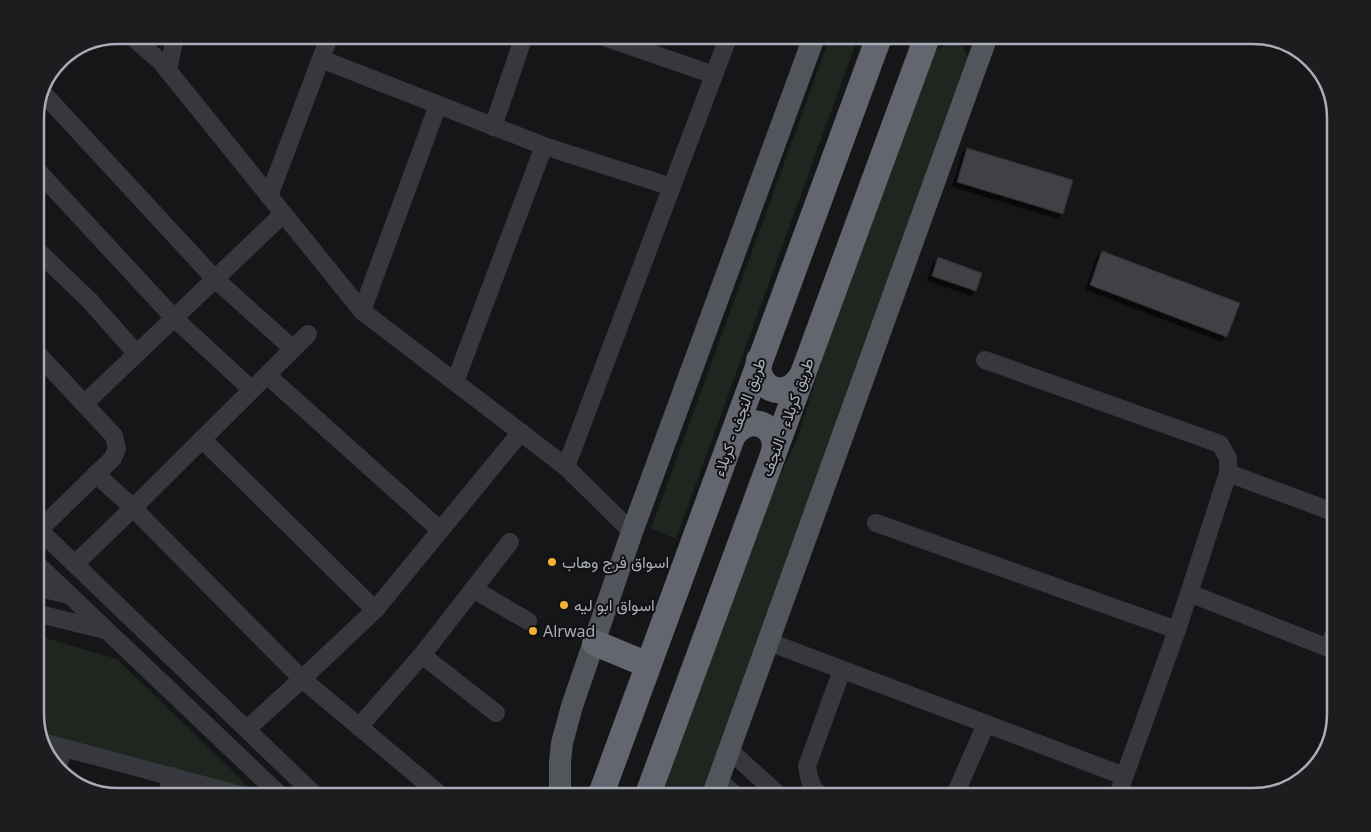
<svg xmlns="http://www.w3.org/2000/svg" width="1371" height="832" font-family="'Noto Sans',Vazirmatn,sans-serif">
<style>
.green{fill:#1e261f}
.building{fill:#404145;stroke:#303034;filter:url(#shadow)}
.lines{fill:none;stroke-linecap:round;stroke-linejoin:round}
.minor{stroke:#37383d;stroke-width:18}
.major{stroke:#53555c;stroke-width:22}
.highway{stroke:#63666e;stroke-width:26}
.poi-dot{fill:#f2b134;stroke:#111113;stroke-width:2}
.labels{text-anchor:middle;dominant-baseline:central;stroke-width:4;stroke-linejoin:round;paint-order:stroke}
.street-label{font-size:16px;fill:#a8adb8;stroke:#111113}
.poi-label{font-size:16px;fill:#a8adb8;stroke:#111113;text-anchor:start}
.rim{fill:none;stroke:#a8adb8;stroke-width:2.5}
</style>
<defs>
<filter id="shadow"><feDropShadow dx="-4.5" dy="4.5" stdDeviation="0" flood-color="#0009"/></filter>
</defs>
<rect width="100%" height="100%" fill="#161618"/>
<g class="green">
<polygon points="830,37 858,37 676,539 651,529"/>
<polygon points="948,44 962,46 969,59 700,797 658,797 773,490 797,440 834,322 935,50"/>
<polygon points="35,635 117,659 251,789 245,796 40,734 35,719"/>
</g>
<g class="building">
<polygon points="967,148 1073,180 1063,214 957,182"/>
<polygon points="1102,251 1240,303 1227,337 1090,285"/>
<polygon points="938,257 982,273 976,291 932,276"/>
</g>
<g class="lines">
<g class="minor">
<polyline points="607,38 714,75"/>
<polyline points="137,41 161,62 362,311 566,467 632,532"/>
<polyline points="321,59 544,146 672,187"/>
<polyline points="168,71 174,41"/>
<polyline points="44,94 215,279 293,349"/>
<polyline points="493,127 523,39"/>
<polyline points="35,168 174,318 252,390"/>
<polyline points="269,196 328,40"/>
<polyline points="35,248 90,301 137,354"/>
<polyline points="362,311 438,105"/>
<polyline points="35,351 114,436 117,448 113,458 39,530"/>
<polyline points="985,360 1220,444 1228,458 1228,473 1177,630 1117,797"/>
<polyline points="267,375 440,530"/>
<polyline points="455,382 544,146"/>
<polyline points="84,404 283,214"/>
<polyline points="202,439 375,610"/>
<polyline points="566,467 728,38"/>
<polyline points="1228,473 1336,513"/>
<polyline points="96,474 133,508 302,679 443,797"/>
<polyline points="876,523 1177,630"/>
<polyline points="35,526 317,797"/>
<polyline points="35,562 282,797"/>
<polyline points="75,564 133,508 308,334"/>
<polyline points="35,587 69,595"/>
<polyline points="473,589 528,621"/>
<polyline points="1189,593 1336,651"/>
<polyline points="35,613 105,630"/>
<polyline points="769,642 1124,776"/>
<polyline points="1329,648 1336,627"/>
<polyline points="422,655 496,713"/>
<polyline points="359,727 422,655 510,542"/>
<polyline points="247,729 302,679 375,610 521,432"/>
<polyline points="42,742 248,797"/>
<polyline points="729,750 781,797"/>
<polyline points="58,767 63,748"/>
<polyline points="718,780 738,797"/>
<polyline points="166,797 172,776"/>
<path d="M824 797C811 791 809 779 807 766L842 670"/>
<polyline points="954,797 986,724"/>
</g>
<g class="major">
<polyline points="560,797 560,761 562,743 572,706 632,532 814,37"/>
<polyline points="712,797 987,36"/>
</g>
<g class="highway">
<path d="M759 360C754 389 785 402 801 377"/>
<path d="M734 434C751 413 779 425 774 452"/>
<polyline points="595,643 648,665"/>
<polyline points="600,797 879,37"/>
<polyline points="647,797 927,37"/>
</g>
</g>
<g class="poi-dot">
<circle cx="552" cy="562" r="5"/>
<circle cx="564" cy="605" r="5"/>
<circle cx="533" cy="631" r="5"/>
</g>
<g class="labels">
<g class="street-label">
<text transform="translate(739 417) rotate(-70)">طريق النجف - كربلاء</text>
<text transform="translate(787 417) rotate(-70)">طريق كربلاء - النجف</text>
</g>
<g class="poi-label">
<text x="562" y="562">اسواق فرج وهاب</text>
<text x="574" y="605">اسواق ابو ليه</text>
<text x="543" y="631">Alrwad</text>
</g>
</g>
<path d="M0 0H1371V832H0ZM118 44H1253A74 74 0 0 1 1327 118V714A74 74 0 0 1 1253 788H118A74 74 0 0 1 44 714V118A74 74 0 0 1 118 44Z" fill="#1d1d20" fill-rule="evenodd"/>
<path class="rim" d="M118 44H1253A74 74 0 0 1 1327 118V714A74 74 0 0 1 1253 788H118A74 74 0 0 1 44 714V118A74 74 0 0 1 118 44Z"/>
</svg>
